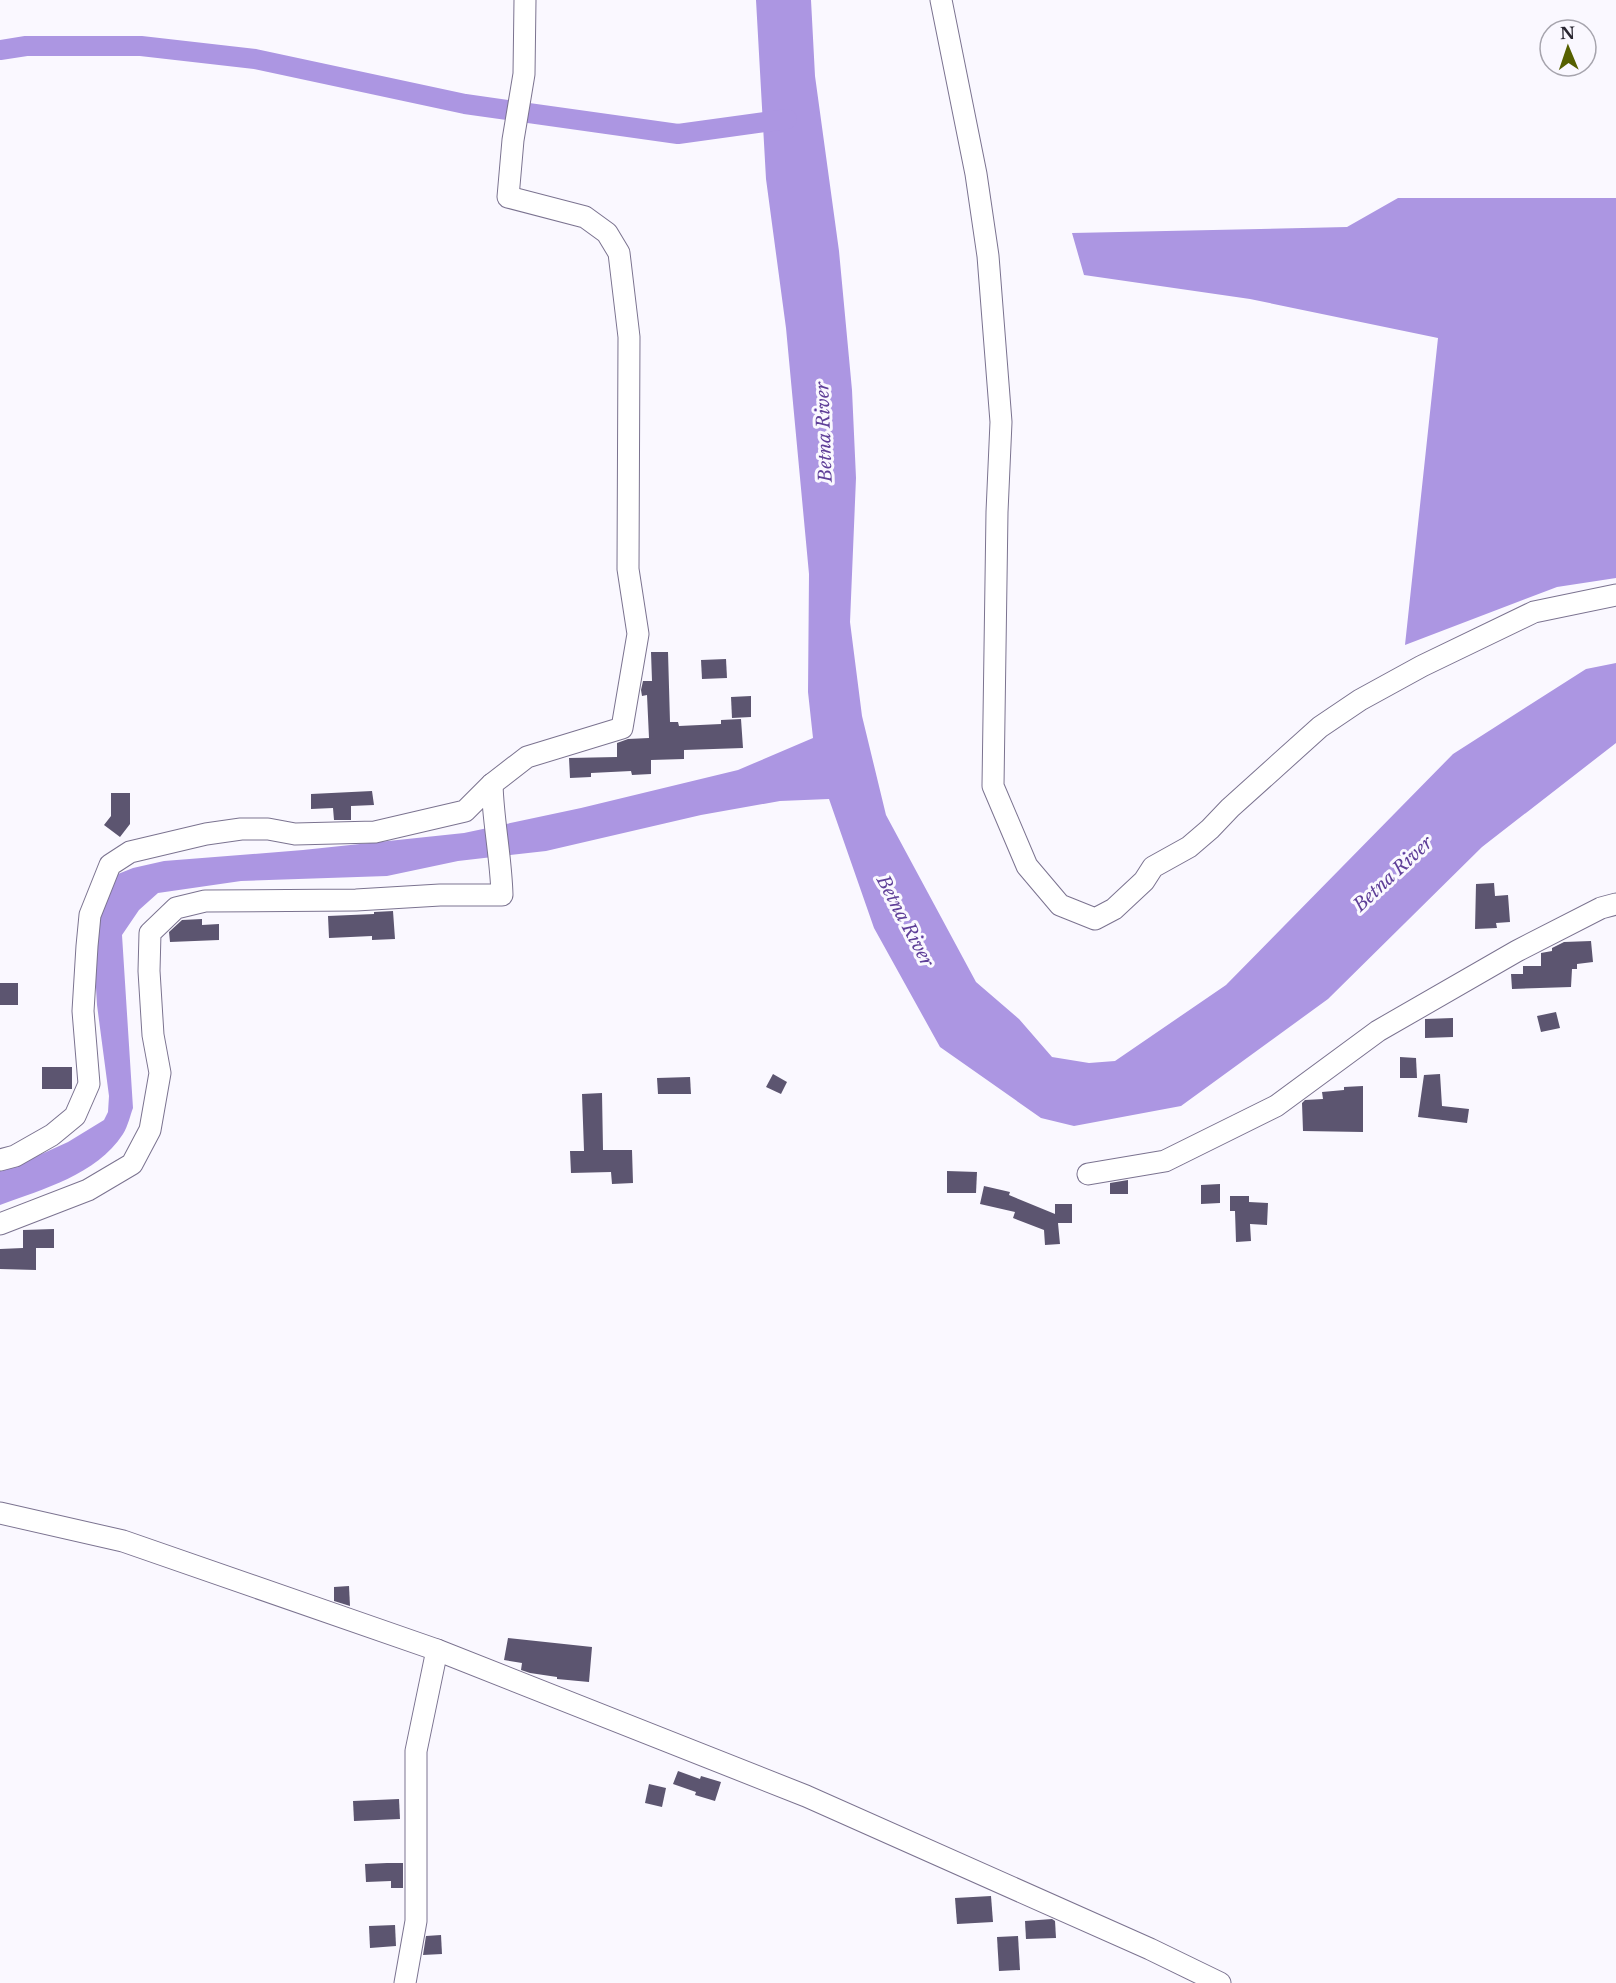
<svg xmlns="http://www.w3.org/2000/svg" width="1616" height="1983" font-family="'Libre Baskerville',serif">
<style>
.water{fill:#ac96e2}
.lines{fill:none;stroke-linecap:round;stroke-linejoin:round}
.canal{stroke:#ac96e2;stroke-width:20}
.building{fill:#5c5570}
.street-casing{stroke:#7b7390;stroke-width:23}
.street{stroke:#fff;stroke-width:21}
.labels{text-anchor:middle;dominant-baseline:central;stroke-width:6;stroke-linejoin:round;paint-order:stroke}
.water-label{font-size:18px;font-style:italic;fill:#5f3f98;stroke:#faf8ff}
</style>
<rect width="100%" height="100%" fill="#faf8ff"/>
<g class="water">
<path d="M756 0H811L815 76 839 251 852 390 856 478 850 622 862 716 886 815 976 982 1019 1019 1052 1057 1089 1063 1115 1061 1226 985 1453 754 1586 669 1616 663V743L1482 847 1328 999 1181 1106 1074 1126 1041 1118 940 1047 874 928 829 799 780 801 701 815 546 851 458 861 387 876 241 881 158 893 139 910 122 935 133 1108C130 1116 128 1126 123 1134 96 1175 43 1189 0 1205V1168L24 1162 68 1142 104 1120 108 1112 109 1096 97 1005 94 953 95 928 113 876 133 868 164 861 303 850 464 833 581 808 738 770 813 738 808 692 809 574 786 328 766 179Z"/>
<polygon points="1398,198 1616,198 1616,578 1557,587 1405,645 1438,338 1250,299 1084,275 1072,233 1347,227"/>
</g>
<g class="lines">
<polyline class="canal" points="0,50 26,46 141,46 255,59 465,104 678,134 787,119"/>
</g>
<g class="building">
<polygon points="651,652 668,652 670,722 678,722 679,726 721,724 721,720 741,719 743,748 684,750 684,759 651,760 651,774 632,775 631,771 591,773 591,777 570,778 569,758 617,757 617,743 628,739 649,738 647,695 642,696 641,690 643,681 652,681"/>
<polygon points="726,659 727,678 702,679 701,660"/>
<polygon points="751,696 751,717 732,718 731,697"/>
<polygon points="372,791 374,805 351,806 351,820 334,820 333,808 311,809 311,794"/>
<polygon points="111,793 130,793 130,824 120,837 104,825 111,816"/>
<polygon points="1494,883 1495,896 1508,895 1510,922 1496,923 1497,928 1475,929 1476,884"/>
<polygon points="393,911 395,939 372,940 372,936 329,938 328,916 374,914 374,912"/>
<polygon points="202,919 202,925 219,924 219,940 170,942 169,932 182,920"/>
<polygon points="1591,941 1593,962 1577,964 1577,969 1572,969 1571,987 1512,989 1511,974 1523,974 1523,966 1541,966 1541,953 1552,951 1552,948 1564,942"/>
<rect x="0" y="983" width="18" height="22"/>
<polygon points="1556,1012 1560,1028 1541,1032 1537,1016"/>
<polygon points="1453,1018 1453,1037 1425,1038 1425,1019"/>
<polygon points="1400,1057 1416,1058 1417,1078 1400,1078"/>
<rect x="42" y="1067" width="30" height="22"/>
<polygon points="773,1074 787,1082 781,1094 766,1087"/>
<polygon points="1440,1074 1442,1106 1469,1109 1467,1123 1418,1117 1424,1075"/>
<polygon points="690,1077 691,1094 658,1094 657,1078"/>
<polygon points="1363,1086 1363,1132 1303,1131 1302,1103 1305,1100 1323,1099 1322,1092 1344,1090 1344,1087"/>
<polygon points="602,1093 603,1150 632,1150 633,1183 612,1184 611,1172 571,1173 570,1151 584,1151 582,1094"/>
<polygon points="947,1171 977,1172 976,1193 947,1193"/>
<polygon points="1128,1180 1128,1194 1110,1194 1110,1183"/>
<polygon points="1220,1184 1220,1203 1201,1204 1201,1185"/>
<polygon points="984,1186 1010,1192 1009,1195 1055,1214 1055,1204 1072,1204 1072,1223 1058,1223 1060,1244 1045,1245 1044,1230 1013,1218 1015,1212 980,1204"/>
<polygon points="1230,1196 1249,1196 1249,1202 1268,1203 1267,1225 1250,1224 1251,1241 1236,1242 1235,1211 1230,1211"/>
<polygon points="54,1229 54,1248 33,1248 36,1248 36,1270 0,1269 0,1249 23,1248 23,1230"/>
<polygon points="349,1586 350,1606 334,1601 334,1587"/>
<polygon points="508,1638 592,1647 589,1682 557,1679 557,1677 530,1673 521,1670 522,1663 504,1660"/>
<polygon points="678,1771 700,1779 701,1776 721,1782 715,1801 695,1795 696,1792 673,1784"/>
<polygon points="649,1784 666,1788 662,1807 645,1803"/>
<polygon points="399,1799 400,1819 354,1821 353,1801"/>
<polygon points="387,1863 403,1863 403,1888 391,1888 391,1881 366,1882 365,1864"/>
<polygon points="991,1896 993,1922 957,1924 955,1898"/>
<polygon points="1052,1919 1055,1921 1056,1938 1026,1939 1025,1921"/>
<polygon points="395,1925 396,1946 370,1948 369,1926"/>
<polygon points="441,1935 442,1954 423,1955 426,1936"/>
<polygon points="1018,1936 1020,1970 999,1971 997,1937"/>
</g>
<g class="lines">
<g class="street-casing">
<g id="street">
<polyline points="941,0 976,174 988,256 1001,422 997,512 993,786 1027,866 1060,905 1095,919 1114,909 1144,881 1153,867 1189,847 1210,829 1230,808 1320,727 1360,700 1422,666 1534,612 1616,595"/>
<polyline points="0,1160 15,1156 52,1135 75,1116 89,1084 83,1011 87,946 90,915 110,865 130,852 206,834 241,829 268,829 295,834 375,832 465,811 492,784 527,757 622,728 638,634 628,569 629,337 619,253 607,233 585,217 508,197 513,140 524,74 525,0"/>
<polyline points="1088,1174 1165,1161 1276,1106 1378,1031 1517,951 1601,908 1616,904"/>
<path d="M0 1224 88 1190 132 1164 150 1130 160 1073 153 1035 149 971 150 933 176 908 205 901 356 900 440 895H502C501 857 493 821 492 784"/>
<polyline points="0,1513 123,1541 437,1650 806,1796 1150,1949 1220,1983"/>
<polyline points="405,1983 416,1921 416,1751 437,1650"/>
</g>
</g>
<use href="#street" class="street"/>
</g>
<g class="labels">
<g class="water-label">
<text transform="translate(824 432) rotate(-92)">Betna River</text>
<text transform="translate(1393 874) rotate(-43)">Betna River</text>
<text transform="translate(905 921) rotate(62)">Betna River</text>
</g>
</g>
<g transform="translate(1568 48) rotate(358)"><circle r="28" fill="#faf8ff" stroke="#a6a4ad" stroke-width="1.5"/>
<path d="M0-4.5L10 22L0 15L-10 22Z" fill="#566000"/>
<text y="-9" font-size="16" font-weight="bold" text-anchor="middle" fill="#292631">N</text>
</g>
</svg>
